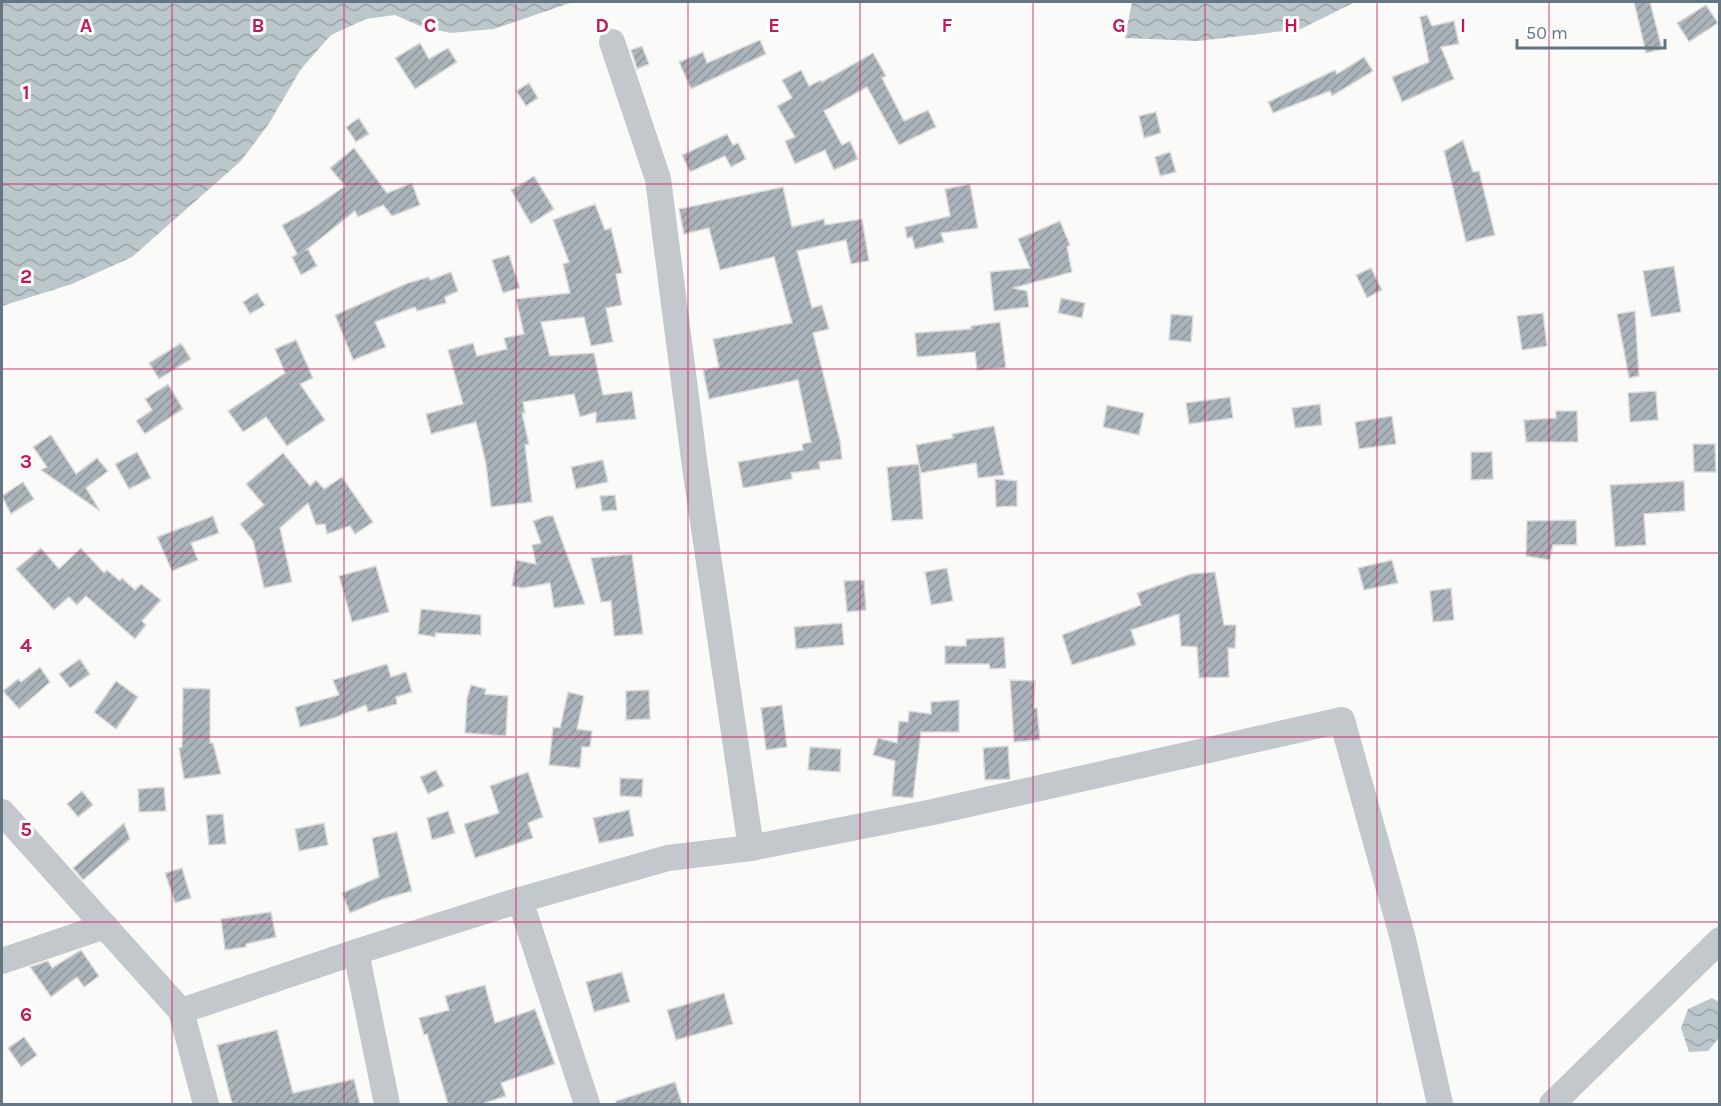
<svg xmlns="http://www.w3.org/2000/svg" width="1721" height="1106" font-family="Karla,sans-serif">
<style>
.water{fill:url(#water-waves)}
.building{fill:url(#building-hatch);stroke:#dcdcda;stroke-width:1.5}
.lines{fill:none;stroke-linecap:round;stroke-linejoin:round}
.minor{stroke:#c3c8cc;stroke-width:26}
.grid{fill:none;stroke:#c2185b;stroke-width:1.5;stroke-opacity:0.55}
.grid-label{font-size:20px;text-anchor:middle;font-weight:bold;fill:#c2185b;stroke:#fff;stroke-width:6;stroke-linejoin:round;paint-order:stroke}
</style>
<defs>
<pattern id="water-waves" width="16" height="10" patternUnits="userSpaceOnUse" patternTransform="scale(1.5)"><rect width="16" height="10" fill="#bbc7cb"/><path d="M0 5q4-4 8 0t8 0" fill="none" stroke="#9ca6aa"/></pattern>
<pattern id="building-hatch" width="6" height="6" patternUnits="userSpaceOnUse" patternTransform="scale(1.5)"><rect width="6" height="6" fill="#aab3b9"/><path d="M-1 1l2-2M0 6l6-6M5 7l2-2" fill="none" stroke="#8e969c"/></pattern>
</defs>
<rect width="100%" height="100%" fill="#fafaf8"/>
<g class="water">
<polygon points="2,2 573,2 494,29 450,33 420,26 395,15 366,19 331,35 301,69 268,125 241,161 132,257 72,284 2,306"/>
<polygon points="1132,2 1355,2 1301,29 1198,41 1125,38"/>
<polygon points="1712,998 1719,1002 1719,1038 1708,1051 1689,1052 1681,1028 1688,1009"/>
</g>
<g class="building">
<polygon points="1634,2 1650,2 1662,49 1646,53"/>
<polygon points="1706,5 1718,23 1689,42 1677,23"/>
<polygon points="1427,15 1432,26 1454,21 1459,44 1441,47 1454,79 1402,102 1392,77 1429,62 1420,17"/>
<polygon points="760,40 766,54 691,89 679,62 703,52 707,63"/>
<polygon points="420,43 429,59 448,48 457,62 415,89 395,58"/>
<polygon points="642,46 649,64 637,69 631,50"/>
<polygon points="873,53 886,76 882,78 904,121 928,110 936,127 899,145 867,87 824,111 842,145 850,141 858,159 834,170 825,150 795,164 785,141 795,137 777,106 792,98 782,80 801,70 809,86 821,80 822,82"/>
<polygon points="1364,57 1373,71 1332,96 1330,91 1273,113 1268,102 1335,70 1337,74"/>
<polygon points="529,83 538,98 526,106 516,91"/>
<polygon points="1156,112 1161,133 1144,138 1139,116"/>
<polygon points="359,118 369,134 356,142 346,127"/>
<polygon points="727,134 733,145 738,143 746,159 731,167 725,156 690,172 682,155"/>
<polygon points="1463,140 1473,172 1479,171 1495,235 1466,242 1444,151"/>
<polygon points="354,148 387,193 412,183 420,205 392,216 383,205 358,217 355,211 305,251 308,249 317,266 301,275 292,257 297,254 282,225 310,210 345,186 330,168"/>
<polygon points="1170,152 1176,172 1160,176 1155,157"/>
<polygon points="534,176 554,209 531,224 511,190"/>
<polygon points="970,184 978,228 941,233 944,242 915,249 912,237 907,238 905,227 950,216 945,189"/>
<polygon points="783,187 792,227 824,219 825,225 862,219 869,261 851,264 846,240 797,251 812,308 822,305 829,329 813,333 840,441 842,459 819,462 820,469 791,473 792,479 743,488 738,462 803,450 802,444 811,442 798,380 709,399 703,370 719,367 713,339 792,323 774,257 720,270 709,228 684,234 679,209"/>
<polygon points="595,204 605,230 611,228 622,273 616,274 622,305 606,308 613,342 591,346 584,317 541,322 550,356 594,353 603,395 632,391 636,419 596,423 596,412 580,417 574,394 523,402 525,413 522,413 529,444 525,445 532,502 491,507 486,464 476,422 431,434 426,414 463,404 448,350 473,343 477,356 507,349 504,338 524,334 516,299 570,293 563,264 569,262 553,220"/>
<polygon points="1060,221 1070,245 1067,247 1072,272 1013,288 1027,291 1029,307 994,311 990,272 1030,268 1018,239"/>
<polygon points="509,255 520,288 503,293 492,260"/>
<polygon points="1674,266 1681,312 1651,317 1643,271"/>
<polygon points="1371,268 1382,290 1367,298 1356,275"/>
<polygon points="451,272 458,291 445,297 446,303 417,311 415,307 375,322 386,347 353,360 335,315 408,283 429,277 430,280"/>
<polygon points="257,293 265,305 250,314 243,302"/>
<polygon points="1061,298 1085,303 1082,318 1058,313"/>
<polygon points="1635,311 1639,376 1629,378 1617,314"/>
<polygon points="1543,313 1547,346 1522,350 1517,316"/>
<polygon points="1171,314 1193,316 1191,342 1169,340"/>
<polygon points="1000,322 1006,368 977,370 975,352 917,357 915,333 971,329 971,326"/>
<polygon points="296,340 313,378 300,384 325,420 287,446 266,417 243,432 228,411 285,373 275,349"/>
<polygon points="181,343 191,359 159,379 149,363"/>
<polygon points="168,384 183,409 145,434 136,421 152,410 145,399"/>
<polygon points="1656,391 1658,420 1630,422 1628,393"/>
<polygon points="1230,397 1233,418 1189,424 1186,403"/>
<polygon points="1320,404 1322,425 1295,428 1292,408"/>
<polygon points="1107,405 1144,413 1139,435 1103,427"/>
<polygon points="1556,411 1577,411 1578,442 1526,442 1524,420 1556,418"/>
<polygon points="1392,416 1396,444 1359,449 1355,422"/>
<polygon points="994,426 1004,475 978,478 976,463 921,473 919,464 923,519 892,521 887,467 919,464 916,445 953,438 952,434"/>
<polygon points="51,435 76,474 97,458 108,471 86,488 100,511 41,470 47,467 33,447"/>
<polygon points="1693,444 1715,444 1716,472 1694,472"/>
<polygon points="137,452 151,478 129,489 115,464"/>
<polygon points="1471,452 1492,452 1493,479 1471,480"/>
<polygon points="283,453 310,486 316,480 324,489 342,477 373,522 355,534 350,526 327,534 325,524 316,525 308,503 280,528 292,582 264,588 253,541 240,524 264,505 246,484"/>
<polygon points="603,460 608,482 576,489 571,467"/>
<polygon points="995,479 1017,481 1017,506 996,507"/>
<polygon points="1684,481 1685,511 1644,514 1646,545 1615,547 1610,485"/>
<polygon points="23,482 34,499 11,514 2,496"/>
<polygon points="615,495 617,510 602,511 600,496"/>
<polygon points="213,516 219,533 191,543 198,560 172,571 157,537"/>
<polygon points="547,516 553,516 585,604 554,608 550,583 523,588 512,586 516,560 536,564 532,545 541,543 533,521"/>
<polygon points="1576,520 1577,545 1553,545 1550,560 1526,556 1527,521"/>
<polygon points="41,548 59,569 81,548 104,573 107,570 120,581 122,578 135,590 141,584 161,600 142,621 146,625 135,639 86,596 77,605 69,597 54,610 16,569"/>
<polygon points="632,554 643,634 614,636 611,601 601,602 591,558"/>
<polygon points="1392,560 1398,583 1364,590 1358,568"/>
<polygon points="376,566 389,612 352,622 339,576"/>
<polygon points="947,568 953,601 931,605 925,572"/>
<polygon points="1215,572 1224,625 1236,625 1235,648 1228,648 1229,677 1199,678 1197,647 1181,646 1179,614 1131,630 1136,645 1072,665 1062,635 1141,605 1137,593 1191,574"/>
<polygon points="864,580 866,610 847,612 844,581"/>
<polygon points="1451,588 1454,620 1433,622 1430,591"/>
<polygon points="421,609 481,615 481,635 436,633 435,637 418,634"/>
<polygon points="842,623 844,645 796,649 794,627"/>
<polygon points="1004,637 1006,668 990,669 989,664 945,664 945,646 966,646 966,639"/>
<polygon points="80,659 90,674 70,688 59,674"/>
<polygon points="387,664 391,677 406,672 412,692 396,697 397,704 368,712 366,705 334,718 300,727 295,707 339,695 333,680"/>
<polygon points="40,667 50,682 19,709 3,691 18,679 21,682"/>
<polygon points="1010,680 1035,681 1034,708 1037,708 1040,740 1014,742"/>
<polygon points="116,681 138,697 116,729 94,712"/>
<polygon points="471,685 486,689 485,694 508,696 506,736 465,733 467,698"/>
<polygon points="183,688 210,689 210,743 213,743 221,774 184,779 179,748 182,747"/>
<polygon points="649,690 650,719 626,720 626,691"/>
<polygon points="568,692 584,696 577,729 592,731 590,747 582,747 580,768 549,765 553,727 560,728"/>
<polygon points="959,700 959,732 921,732 913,798 892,796 895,761 873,755 878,738 897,743 899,721 908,722 909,711 931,714 931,702"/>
<polygon points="782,705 787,747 766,750 761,708"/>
<polygon points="1008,746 1010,779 985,780 983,748"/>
<polygon points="810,747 841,749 840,772 808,770"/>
<polygon points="436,770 444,786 428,794 420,777"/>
<polygon points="528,772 543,817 528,823 533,838 475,858 464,824 499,813 490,786"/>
<polygon points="620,778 643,779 642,797 620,796"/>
<polygon points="164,787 166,811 139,812 138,789"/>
<polygon points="82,791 93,805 78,817 67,804"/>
<polygon points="629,810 634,836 599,843 593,818"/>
<polygon points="448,811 455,833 432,840 427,818"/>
<polygon points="223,814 226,844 209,845 206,815"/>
<polygon points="124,823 130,839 83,880 73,868"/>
<polygon points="324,823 328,845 299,851 295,829"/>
<polygon points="397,832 412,891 383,899 350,913 342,893 379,877 372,838"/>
<polygon points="182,868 191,898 175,903 165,873"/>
<polygon points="271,912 276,937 246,944 246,947 225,950 221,919"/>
<polygon points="81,950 99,976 84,987 77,977 51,997 30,967 48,961 52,968"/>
<polygon points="622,972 630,1002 594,1012 586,982"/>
<polygon points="485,985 495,1023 535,1009 555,1064 501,1083 506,1096 482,1104 448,1104 427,1034 424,1035 419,1018 449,1010 445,996"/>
<polygon points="724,993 733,1024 676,1040 667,1010"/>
<polygon points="277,1030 293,1093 354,1079 360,1104 232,1104 217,1045"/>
<polygon points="24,1037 37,1055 21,1067 8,1048"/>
<polygon points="675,1082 682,1104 616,1104 616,1101"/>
</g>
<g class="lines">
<g class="minor">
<polyline points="612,42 658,179 695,467 751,848"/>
<polyline points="2,812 181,1011 206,1104"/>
<polyline points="520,900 587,1104"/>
<polyline points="356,952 387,1104"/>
<polyline points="2,961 105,926"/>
<polyline points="181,1011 356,952 520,900 668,858 751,848 933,812 1342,720 1403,939 1440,1104"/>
<polyline points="1552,1104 1720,940"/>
</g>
</g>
<path class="grid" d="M172 2V1104M344 2V1104M516 2V1104M688 2V1104M860 2V1104M1033 2V1104M1205 2V1104M1377 2V1104M1549 2V1104M2 184H1720M2 369H1720M2 553H1720M2 737H1720M2 922H1720"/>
<g class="grid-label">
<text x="86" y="32">A</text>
<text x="258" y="32">B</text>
<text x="430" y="32">C</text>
<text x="602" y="32">D</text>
<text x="774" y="32">E</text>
<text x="947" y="32">F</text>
<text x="1119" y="32">G</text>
<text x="1291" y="32">H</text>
<text x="1463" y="32">I</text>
<text x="26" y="99">1</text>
<text x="26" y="283">2</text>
<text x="26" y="468">3</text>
<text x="26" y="652">4</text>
<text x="26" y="836">5</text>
<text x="26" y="1021">6</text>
</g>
<rect width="1721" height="1106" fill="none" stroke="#657683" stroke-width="6"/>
<path d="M1517 39v9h148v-9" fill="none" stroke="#657683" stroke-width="3"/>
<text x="1526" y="39" font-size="18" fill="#657683" stroke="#ffffff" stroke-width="4.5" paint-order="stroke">50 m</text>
</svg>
